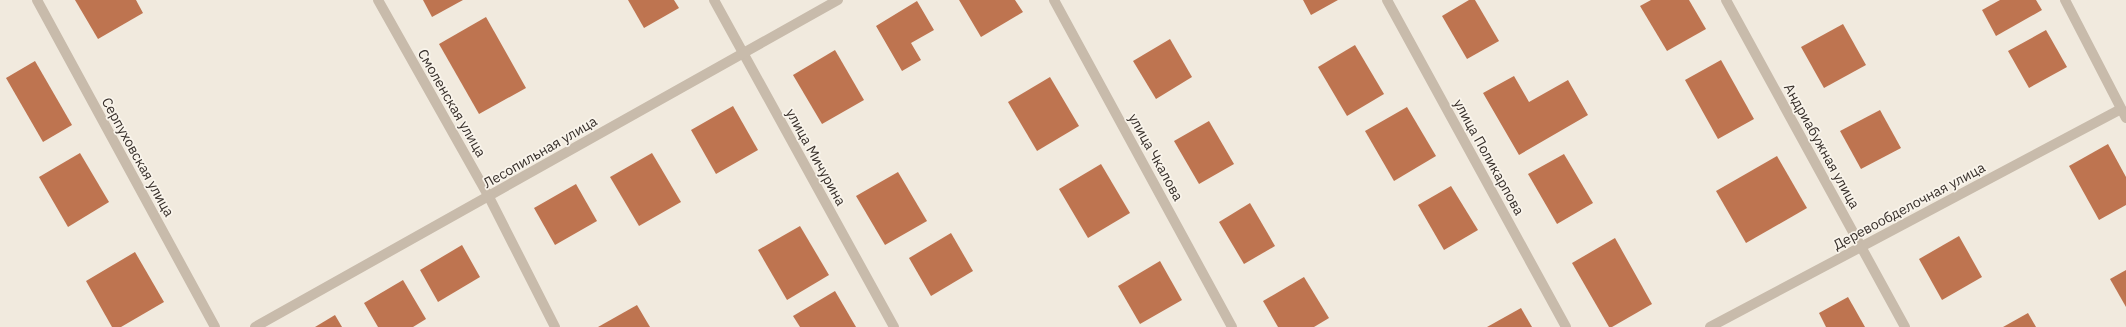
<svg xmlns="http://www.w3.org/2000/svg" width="2126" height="327" font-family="'IBM Plex Sans',sans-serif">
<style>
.building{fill:#be7450}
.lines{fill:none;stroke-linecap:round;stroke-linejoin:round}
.minor{stroke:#c8bbab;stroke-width:10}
.labels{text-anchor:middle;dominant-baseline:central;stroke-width:3.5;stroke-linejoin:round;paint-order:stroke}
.street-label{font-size:14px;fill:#372f2a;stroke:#f9f4eb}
</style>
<rect width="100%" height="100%" fill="#f1eade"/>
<g class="building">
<polygon points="75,0 136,0 143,13 98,39"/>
<polygon points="423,0 463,0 432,17"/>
<polygon points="628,0 674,0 679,8 644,28"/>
<polygon points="959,0 1015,0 1023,12 981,37"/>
<polygon points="1303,0 1338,0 1311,15"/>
<polygon points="1469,0 1475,0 1499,41 1467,59 1442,16"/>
<polygon points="1651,0 1689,0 1706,29 1667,51 1640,6"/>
<polygon points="2000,0 2036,0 2042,10 1996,36 1982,10"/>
<polygon points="917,1 934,30 911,43 921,60 902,71 876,26"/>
<polygon points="486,17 526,88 479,114 439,44"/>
<polygon points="1843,24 1866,65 1824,88 1801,47"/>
<polygon points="2046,30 2067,67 2029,88 2008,51"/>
<polygon points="1170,39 1192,77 1156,99 1133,61"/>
<polygon points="1355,45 1384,94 1347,116 1318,67"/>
<polygon points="835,50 864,100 822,124 793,75"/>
<polygon points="1721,60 1754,119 1718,139 1685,80"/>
<polygon points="35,61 72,125 43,142 6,78"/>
<polygon points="1514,76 1529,102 1568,80 1588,115 1519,155 1483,93"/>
<polygon points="1050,77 1079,126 1037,151 1008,102"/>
<polygon points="733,106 758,150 716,174 691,130"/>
<polygon points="1407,107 1436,156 1394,181 1365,131"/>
<polygon points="1880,110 1901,148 1861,169 1840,131"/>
<polygon points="1209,121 1234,164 1199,184 1174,141"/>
<polygon points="2108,144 2126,177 2126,205 2099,220 2069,166"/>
<polygon points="80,153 109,202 68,227 39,177"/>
<polygon points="652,153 681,202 639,226 610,177"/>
<polygon points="1564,154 1593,203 1557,224 1528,174"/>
<polygon points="1777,156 1807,208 1746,243 1716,191"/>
<polygon points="1101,164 1130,213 1088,238 1059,189"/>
<polygon points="898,172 927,221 885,245 856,196"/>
<polygon points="576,184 597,221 555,245 534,208"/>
<polygon points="1451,186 1478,230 1444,250 1418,205"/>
<polygon points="1250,203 1275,246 1244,264 1219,222"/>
<polygon points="800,226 829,275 787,300 758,250"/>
<polygon points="951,233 973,271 931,296 909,258"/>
<polygon points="1959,236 1982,277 1942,300 1919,259"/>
<polygon points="1615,238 1652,304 1612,327 1609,327 1572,263"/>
<polygon points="462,245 480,277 438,302 420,270"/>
<polygon points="135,252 164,302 121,327 112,327 86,281"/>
<polygon points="1160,261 1182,300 1140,324 1118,286"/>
<polygon points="2126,270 2126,307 2110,279"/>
<polygon points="1304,277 1329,318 1314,327 1278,327 1263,301"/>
<polygon points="403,280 426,319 413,327 378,327 364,303"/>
<polygon points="835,291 856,327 800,327 793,316"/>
<polygon points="1848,297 1865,327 1826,327 1819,313"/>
<polygon points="637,305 650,327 598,327"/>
<polygon points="1521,308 1532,327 1487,327"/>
<polygon points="2028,313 2036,327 2003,327"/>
<polygon points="335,315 342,327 315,327"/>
</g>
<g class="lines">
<g class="minor">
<polyline points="37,0 215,327"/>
<polyline points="378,0 489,197 555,327"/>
<polyline points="714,0 894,327"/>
<polyline points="1054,0 1232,327"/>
<polyline points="1387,0 1566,327"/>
<polyline points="1726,0 1905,327"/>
<polyline points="2065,0 2126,118"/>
<polyline points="255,327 838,0"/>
<polyline points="1710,327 2121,109"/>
</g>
</g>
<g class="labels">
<g class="street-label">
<text transform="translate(452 103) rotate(60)">Смоленская улица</text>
<text transform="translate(1822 146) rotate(61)">Андриабужная улица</text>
<text transform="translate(540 152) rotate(-30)">Лесопильная улица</text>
<text transform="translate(138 157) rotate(61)">Серпуховская улица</text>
<text transform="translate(816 157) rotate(61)">улица Мичурина</text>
<text transform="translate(1156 157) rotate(61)">улица Чкалова</text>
<text transform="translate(1489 157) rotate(61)">улица Поликарпова</text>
<text transform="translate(1909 206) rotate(-28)">Деревообделочная улица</text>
</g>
</g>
</svg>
